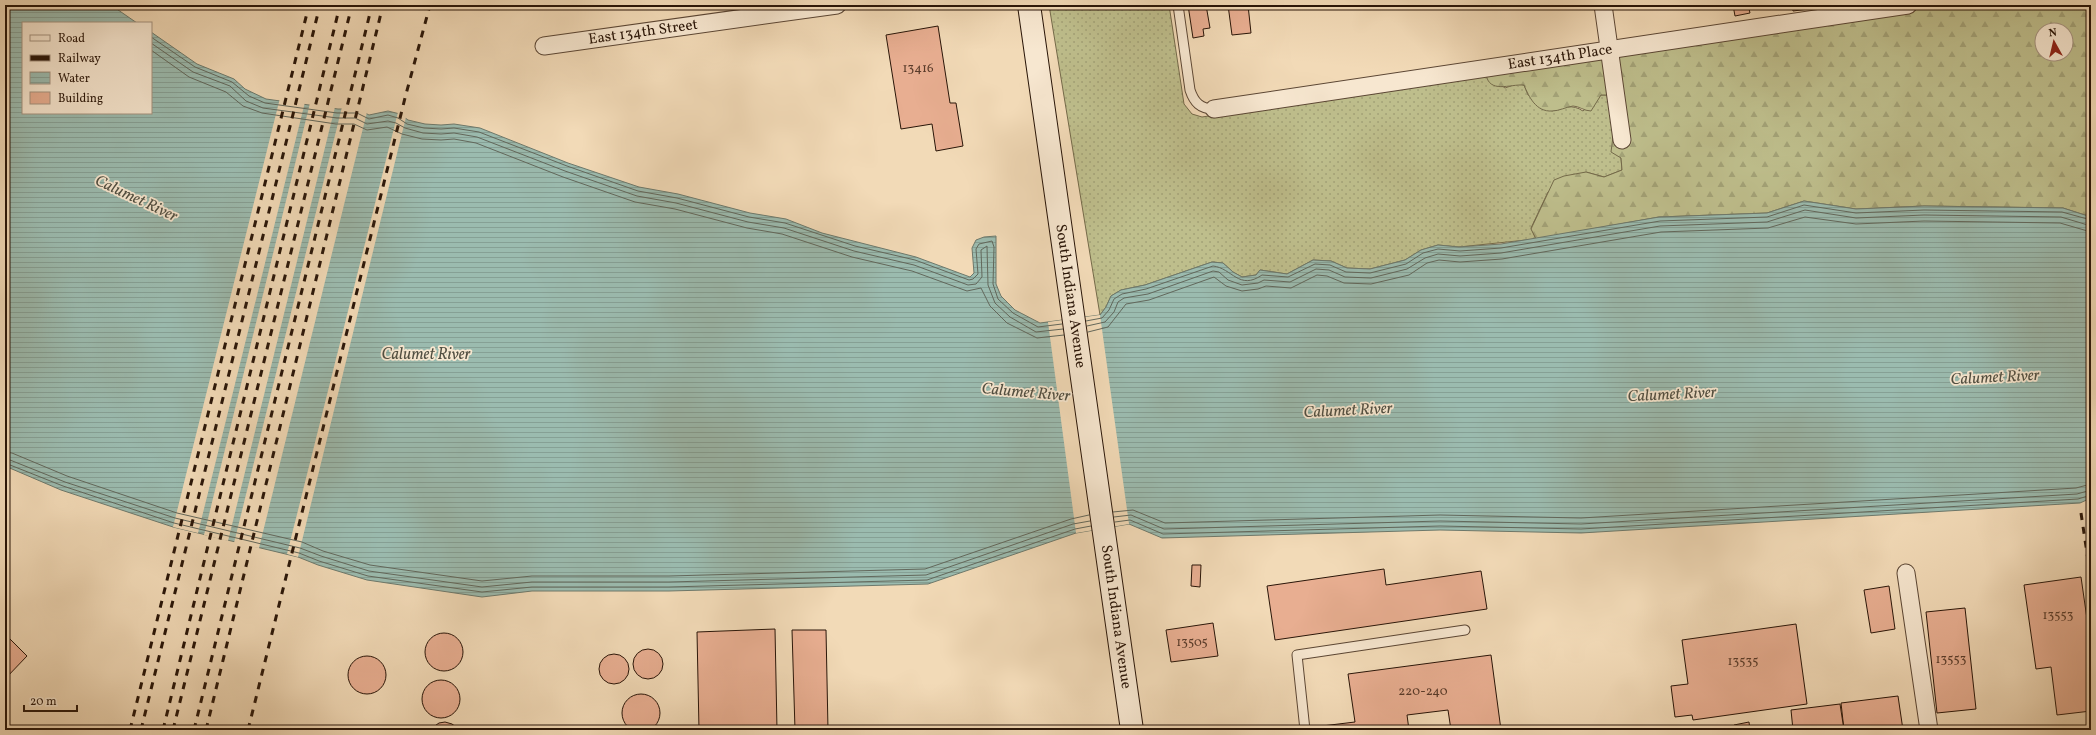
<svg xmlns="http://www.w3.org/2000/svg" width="2096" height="735" font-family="Vollkorn,serif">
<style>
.grass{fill:url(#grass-dots);stroke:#746a4a}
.forest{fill:url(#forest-firs);stroke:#746a4a;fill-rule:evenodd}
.water{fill:url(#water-rules);stroke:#6d796c}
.pier{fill:#f2dab7}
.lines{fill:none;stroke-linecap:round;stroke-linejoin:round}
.shore{stroke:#62685c;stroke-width:1}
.building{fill:#e8ae91;stroke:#291508}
.lane-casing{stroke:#5b4634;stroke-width:11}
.street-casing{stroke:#5b4634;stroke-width:19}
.secondary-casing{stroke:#291508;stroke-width:24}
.lane{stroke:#f7e7d0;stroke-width:9}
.street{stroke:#f7e7d0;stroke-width:17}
.secondary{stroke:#f7e7d0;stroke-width:22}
.rail{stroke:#291508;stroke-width:3;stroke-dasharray:7 7;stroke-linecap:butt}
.labels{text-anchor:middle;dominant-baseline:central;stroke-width:3.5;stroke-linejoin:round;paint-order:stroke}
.number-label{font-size:13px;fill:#593b2a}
.street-label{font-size:15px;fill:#291508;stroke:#f7e7d0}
.water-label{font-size:16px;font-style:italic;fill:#514f42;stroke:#f7e7d0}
</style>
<defs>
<pattern id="grass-dots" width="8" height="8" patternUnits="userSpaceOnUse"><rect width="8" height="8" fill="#bebe8c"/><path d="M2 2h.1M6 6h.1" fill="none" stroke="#a3a277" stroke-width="1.8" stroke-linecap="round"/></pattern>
<pattern id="forest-firs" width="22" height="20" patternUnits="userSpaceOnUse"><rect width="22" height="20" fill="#bebe8c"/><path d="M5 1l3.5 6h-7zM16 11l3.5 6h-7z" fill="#a3a277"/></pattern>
<pattern id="water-rules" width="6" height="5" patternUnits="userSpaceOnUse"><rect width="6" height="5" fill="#9bbbaf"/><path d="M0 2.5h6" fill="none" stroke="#86a095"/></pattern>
</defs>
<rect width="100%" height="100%" fill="#f2dab7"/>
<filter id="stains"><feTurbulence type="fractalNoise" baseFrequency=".005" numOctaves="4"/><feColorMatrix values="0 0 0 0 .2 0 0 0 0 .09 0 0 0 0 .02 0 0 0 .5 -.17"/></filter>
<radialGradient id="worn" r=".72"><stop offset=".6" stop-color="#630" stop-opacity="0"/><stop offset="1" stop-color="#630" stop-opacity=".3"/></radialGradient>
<path class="grass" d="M1049 5H1169L1184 104 1192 114 1202 117 1486 74 1505 88 1516 84 1524 85 1528 95 1552 111C1563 107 1573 104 1583 111L1601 95H1608L1615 121 1613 138 1621 158 1622 170 1604 177 1586 172 1548 192 1531 228 1536 239 1459 247 1438 245 1421 250 1405 260 1370 269 1347 268 1331 261 1313 260 1287 274 1260 270 1256 275 1242 277 1233 272 1223 263 1212 262 1145 285 1121 290 1111 296 1106 307 1100 315Z"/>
<path class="forest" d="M1935 5H2091V217L2063 208 1924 206 1856 209 1804 201 1767 213 1659 217 1536 239 1531 229 1554 180 1564 176 1586 172 1604 177 1622 170 1621 158 1611 152 1615 121 1607 95H1601L1591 111C1584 111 1579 106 1573 106 1566 107 1559 111 1552 111 1536 112 1529 97 1524 85 1510 84 1489 94 1486 74ZM2042 30H2066V54H2042Z"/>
<polygon class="water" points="5,5 111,5 137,23 23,23 23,113 151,113 151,32 197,64 234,79 245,89 266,99 338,109 358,109 369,115 388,111 400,114 408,120 425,124 441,125 454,124 480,128 568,163 639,187 678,194 750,213 786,219 822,233 916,257 970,277 974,273 972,248 976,240 984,237 996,236 996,284 1001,296 1015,310 1040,323 1100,315 1106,307 1111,296 1121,290 1145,285 1212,262 1223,263 1233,272 1242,277 1256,275 1260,270 1287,274 1313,260 1331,261 1347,268 1370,269 1405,260 1421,250 1438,245 1459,247 1501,244 1659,217 1767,213 1804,201 1856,209 1924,206 2063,208 2091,217 2091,498 2080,503 1581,533 1440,530 1162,538 1129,524 1076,533 928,584 669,591 532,591 482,597 367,580 318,565 298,557 173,527 61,490 5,466"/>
<g class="pier">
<polygon points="280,98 305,102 198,533 173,527"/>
<polygon points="310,103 335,107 228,541 204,535"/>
<polygon points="342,107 358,107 367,112 259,548 251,547 234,543"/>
<polygon points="398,112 406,117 298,557 287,554"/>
<polygon points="1100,315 1129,524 1076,533 1048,322"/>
</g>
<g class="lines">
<g class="shore">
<polyline points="151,37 195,67 232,82 249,96 265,103 337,113 357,113 369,119 388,115 398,118 407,124 424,128 441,129 454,128 479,132 567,166 638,191 677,198 749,217 785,223 855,246 915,260 969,280 973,279 978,274 976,249 979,244 992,241 994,247 993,284 998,299 1013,313 1038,327 1062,324"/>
<polyline points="151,43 193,72 230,86 246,101 263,108 337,118 355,118 367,124 388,121 396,123 405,128 423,133 441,134 454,133 477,137 565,171 637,196 676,203 748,222 784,228 854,251 914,265 968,285 976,284 982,277 981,250 987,246 988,285 995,303 1010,317 1036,332 1063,329"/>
<polyline points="151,50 189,77 226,92 243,106 262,113 336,124 354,124 367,130 387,127 402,134 422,139 441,140 454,139 476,143 563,177 635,202 675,209 747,228 782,234 852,257 912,271 967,291 981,288 990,306 1007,323 1037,338 1064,335"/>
<path d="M1086 321 1102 318 1109 310 1114 299 1122 294 1146 289 1213 266C1232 268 1239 291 1262 275L1288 277 1315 264 1330 265 1346 272 1370 273 1406 264 1423 253 1438 249 1460 251 1501 248 1660 221 1767 217 1804 205 1856 213 1924 210 2062 212 2091 220"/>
<polyline points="1087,326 1105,322 1114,312 1118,302 1124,298 1148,294 1213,271 1219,272 1228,280 1242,285 1258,283 1264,280 1290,282 1316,269 1329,270 1345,277 1371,278 1407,269 1425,258 1438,254 1460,256 1501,253 1660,226 1767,222 1805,210 1856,218 1924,215 2061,217 2091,226"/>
<polyline points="1088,332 1108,327 1126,304 1149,300 1214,277 1226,286 1242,291 1258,289 1266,286 1291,288 1317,275 1327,276 1344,283 1371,284 1409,275 1427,263 1439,260 1460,262 1502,259 1661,232 1768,228 1805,217 1856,224 1924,221 2060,223 2091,232"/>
<polyline points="5,452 12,453 67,476 177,513 302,542 323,551 370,565 482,581 532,576 669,576 925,569 1071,519 1089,515"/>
<polyline points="5,458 65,482 175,518 300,548 321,556 369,571 482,587 532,582 669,582 926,575 1073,524 1090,521"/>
<polyline points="5,463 63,486 174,523 299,553 319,561 368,576 482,592 532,587 669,587 927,580 1075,529 1091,526"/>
<polyline points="1113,512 1133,510 1165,523 1440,515 1581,518 2076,488 2091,484"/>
<polyline points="1114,517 1131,515 1164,529 1440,521 1581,524 2077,494 2091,490"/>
<polyline points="1115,522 1130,520 1163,534 1440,526 1581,529 2078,499 2091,495"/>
</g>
</g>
<g class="building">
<polygon points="1188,5 1206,5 1210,28 1203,29 1204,36 1193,38"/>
<polygon points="1228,5 1248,5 1251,33 1232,35"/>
<polygon points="1733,5 1748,5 1750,13 1735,16"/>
<polygon points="1792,5 1809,5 1809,9 1793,11"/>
<polygon points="1811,5 1822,5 1823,10 1812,11"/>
<polygon points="938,26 950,103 956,103 963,146 936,151 932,124 901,129 886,35"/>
<polygon points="1192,565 1201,565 1200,587 1191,586"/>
<polygon points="1384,569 1386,585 1481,571 1487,609 1275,640 1267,586"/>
<polygon points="2081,577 2091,647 2091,711 2057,715 2051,667 2036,669 2024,585"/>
<polygon points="1889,586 1895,629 1871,633 1864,590"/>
<polygon points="1965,608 1976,709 1937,713 1926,612"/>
<polygon points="1213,623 1218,656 1171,662 1166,630"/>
<polygon points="1796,624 1807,704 1693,720 1692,715 1675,717 1671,686 1688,684 1682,640"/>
<polygon points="775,629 777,730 699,730 697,632"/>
<polygon points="792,630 826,630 828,730 795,730"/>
<circle cx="444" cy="652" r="19"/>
<polygon points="5,634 27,656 5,679"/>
<circle cx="648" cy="664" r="15"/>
<circle cx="614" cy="669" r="15"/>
<polygon points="1491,655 1501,730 1451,730 1448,710 1407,715 1409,730 1323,730 1322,726 1355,722 1348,674"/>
<circle cx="367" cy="675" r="19"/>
<circle cx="441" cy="699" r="19"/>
<circle cx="641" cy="713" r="19"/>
<polygon points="1898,696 1903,730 1844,730 1841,703"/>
<polygon points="1840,704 1844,730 1793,730 1791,710"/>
<polygon points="445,722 452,724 460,730 429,730 439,723"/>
<polygon points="1749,722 1750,730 1735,730 1734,725"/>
</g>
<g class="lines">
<g class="lane-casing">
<g id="lane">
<path d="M1178 5 1190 90C1194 102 1200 109 1214 109"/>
<polyline points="1305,730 1297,655 1465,630"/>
</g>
</g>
<g class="street-casing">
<g id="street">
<polyline points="1603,5 1622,140"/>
<path id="s1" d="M544 46 837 5"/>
<path id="s2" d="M1214 109 1908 5"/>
<polyline points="1906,573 1929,730"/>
</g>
</g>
<g class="secondary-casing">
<g id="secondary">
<path id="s3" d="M1029 5 1132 730"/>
</g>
</g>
<use href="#lane" class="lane"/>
<use href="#street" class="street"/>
<use href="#secondary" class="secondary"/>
<g class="rail">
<polyline points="2081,513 2091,580"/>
<polyline points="130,730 309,5"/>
<polyline points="141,730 320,5"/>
<polyline points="163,730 340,5"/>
<polyline points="173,730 352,5"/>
<polyline points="194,730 372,5"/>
<polyline points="206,730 383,5"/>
<polyline points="248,730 405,98 430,5"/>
</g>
</g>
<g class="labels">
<g class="number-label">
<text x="918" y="69">13416</text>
<text x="2058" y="616">13553</text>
<text x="1192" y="643">13505</text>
<text x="1951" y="660">13553</text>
<text x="1743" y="662">13535</text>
<text x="1423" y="692">220-240</text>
</g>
<g class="street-label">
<text stroke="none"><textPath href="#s1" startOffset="100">East 134th Street</textPath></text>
<text stroke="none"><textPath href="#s2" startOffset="350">East 134th Place</textPath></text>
<text stroke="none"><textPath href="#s3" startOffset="294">South Indiana Avenue</textPath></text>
<text stroke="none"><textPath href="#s3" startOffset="618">South Indiana Avenue</textPath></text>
</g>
<g class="water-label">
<text transform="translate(136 199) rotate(25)">Calumet River</text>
<text x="426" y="355">Calumet River</text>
<text transform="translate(1995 378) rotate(-3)">Calumet River</text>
<text transform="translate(1026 393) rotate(5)">Calumet River</text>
<text transform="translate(1672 395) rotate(-3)">Calumet River</text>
<text transform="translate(1348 411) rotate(-3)">Calumet River</text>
</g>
</g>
<rect width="2096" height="735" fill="none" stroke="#f2dab7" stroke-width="20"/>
<rect x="6" y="6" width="2084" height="723" fill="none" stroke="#291508" stroke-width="2"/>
<rect x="10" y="10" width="2076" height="715" fill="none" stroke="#291508"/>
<rect x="22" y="22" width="130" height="92" fill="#f7e7d0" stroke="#a59380"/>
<rect x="30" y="35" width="20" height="6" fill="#f7e7d0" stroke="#a59380"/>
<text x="58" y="42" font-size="12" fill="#291508">Road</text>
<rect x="30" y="55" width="20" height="6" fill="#291508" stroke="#a59380"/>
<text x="58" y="62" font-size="12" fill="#291508">Railway</text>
<rect x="30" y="72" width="20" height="12" fill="url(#water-rules)" stroke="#a59380"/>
<text x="58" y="82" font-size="12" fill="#291508">Water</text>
<rect x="30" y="92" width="20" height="12" fill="#e8ae91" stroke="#a59380"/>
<text x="58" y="102" font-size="12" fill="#291508">Building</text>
<g transform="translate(2054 42) rotate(352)"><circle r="19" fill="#f7e7d0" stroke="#a59380"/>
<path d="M0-3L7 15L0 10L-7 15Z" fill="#8f2418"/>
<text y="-6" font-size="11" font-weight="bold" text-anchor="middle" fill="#291508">N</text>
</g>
<path d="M24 705v6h53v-6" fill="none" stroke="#291508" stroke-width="2"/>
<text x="30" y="705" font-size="12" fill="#291508" stroke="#f7e7d0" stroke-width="3" paint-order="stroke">20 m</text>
<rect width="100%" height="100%" filter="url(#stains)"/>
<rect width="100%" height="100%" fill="url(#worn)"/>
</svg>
